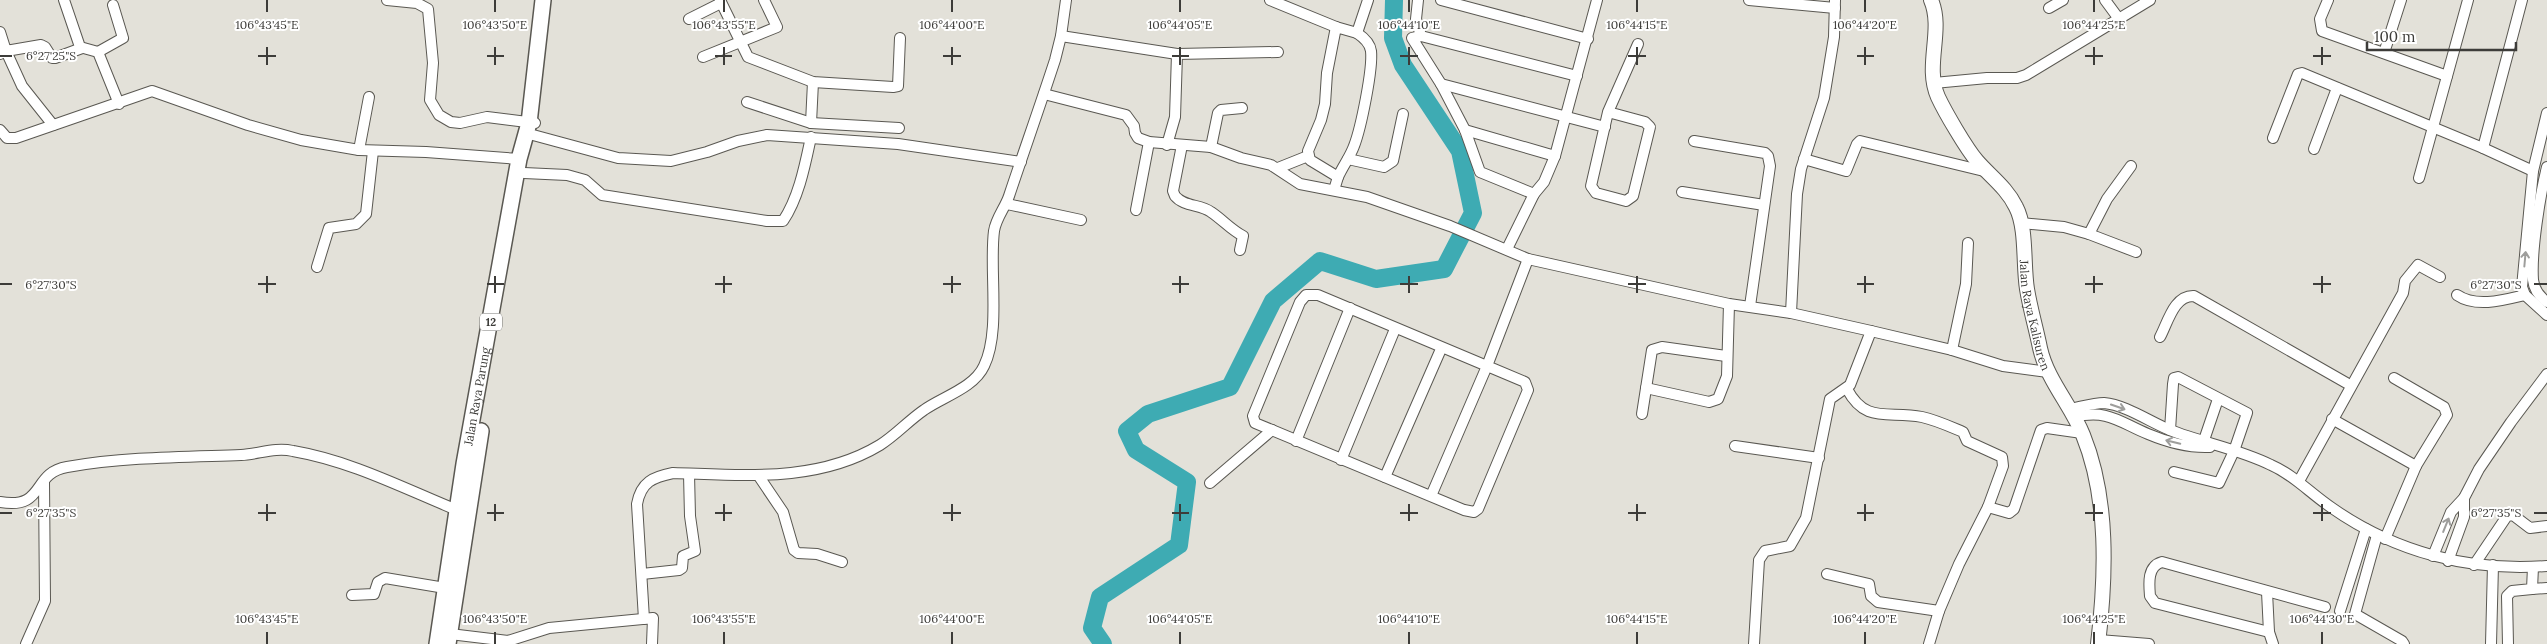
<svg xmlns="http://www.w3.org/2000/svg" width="2547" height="644" font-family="Lora,serif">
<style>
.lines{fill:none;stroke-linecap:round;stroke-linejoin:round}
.river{stroke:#3eabb3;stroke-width:18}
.minor-casing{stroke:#5a5852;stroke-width:12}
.major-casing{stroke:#5a5852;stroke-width:16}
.highway-casing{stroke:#5a5852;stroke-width:18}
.minor{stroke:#fff;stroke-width:10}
.major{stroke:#fff;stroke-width:14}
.highway{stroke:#fff;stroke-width:15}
.oneway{stroke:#9e9e9c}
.ticks{fill:none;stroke:#3d3c39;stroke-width:2}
.labels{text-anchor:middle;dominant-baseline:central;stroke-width:4;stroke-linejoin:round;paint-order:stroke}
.shield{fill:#fff;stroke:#777674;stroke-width:1}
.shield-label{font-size:11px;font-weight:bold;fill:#3d3c39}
.street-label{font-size:12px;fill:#3d3c39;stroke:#fff}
.ticks-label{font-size:12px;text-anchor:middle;fill:#3d3c39;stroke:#fff;stroke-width:4;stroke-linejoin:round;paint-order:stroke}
</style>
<rect width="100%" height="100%" fill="#e3e1d9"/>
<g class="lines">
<polyline class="river" points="1103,644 1092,628 1100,597 1179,545 1187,482 1136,450 1127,431 1148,414 1230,387 1273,301 1320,261 1376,279 1444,269 1473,213 1460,151 1403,65 1393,38 1394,0"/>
<g class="minor-casing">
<g id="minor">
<polyline points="64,0 80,47 98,52 119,104"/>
<polyline points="387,0 417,3 428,9 433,63 430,100 439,115 451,122 460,123 487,117 535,123"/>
<polyline points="720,0 748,57 813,82 893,87 898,86 900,38"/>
<polyline points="1270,0 1336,27"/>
<polyline points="1418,0 1416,19 1421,36"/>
<polyline points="1441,0 1588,39"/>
<polyline points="1749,0 1835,8"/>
<polyline points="2105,0 2119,19"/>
<polyline points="2328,0 2320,19 2322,31 2447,76"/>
<polyline points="2049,8 2063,0"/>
<polyline points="689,19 721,3"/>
<polyline points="0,32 6,51 41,45 45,47 52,58 55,58 82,48"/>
<polyline points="1061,36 1177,54 1278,52"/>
<polyline points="98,52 123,38 113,5"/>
<polyline points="2384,53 2401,0"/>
<polyline points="0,54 6,51 22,86 53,125"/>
<polyline points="703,57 777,27 764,0"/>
<polyline points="1934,83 1987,78 2017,78 2026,75 2150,0"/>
<polyline points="1441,84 1605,127"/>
<polyline points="1044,94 1126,115 1134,126 1135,133 1138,138 1149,142 1211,147 1241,158 1271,165 1300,184 1367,197 1450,226 1528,259 1729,304 1791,313 1871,331 1952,350 2003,366 2048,372"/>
<polyline points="747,102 811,123 899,128"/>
<polyline points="1608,112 1645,122 1650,127 1633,196 1626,201 1596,193 1591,186 1608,112 1638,44"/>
<polyline points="2547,113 2533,171 2522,287 2525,295 2547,315"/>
<polyline points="811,123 813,82"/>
<polyline points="0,130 7,138 16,138 152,91 248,125 301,140 359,150 426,152 519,159"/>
<polyline points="1465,130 1555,156"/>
<polyline points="533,135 618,158 671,161 707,152 738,141 767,135 898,144 1021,162"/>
<polyline points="2273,138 2298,74 2302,73 2483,148 2533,171"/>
<polyline points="1694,141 1765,153 1768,156 1770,166 1750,306"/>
<polyline points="1167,145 1175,117 1177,54"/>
<path d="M1182 145 1173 191 1175 196C1184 207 1200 204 1211 212 1223 220 1230 229 1243 236L1240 250"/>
<polyline points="1211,147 1218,113 1221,110 1242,108"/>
<polyline points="2483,148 2522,0"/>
<polyline points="2314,149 2337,88"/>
<polyline points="359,150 369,97"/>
<polyline points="1348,159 1384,167 1393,161 1403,114"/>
<polyline points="1804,159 1846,171 1857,144 1860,141 1988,172"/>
<path d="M2547 167C2540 195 2531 251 2533 280 2534 289 2540 297 2547 302"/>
<polyline points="1278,168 1308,156"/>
<path d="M524 173 567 175 585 180 602 195 767 221H783C799 197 805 165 811 137"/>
<path d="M1338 177C1343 166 1350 157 1354 146 1361 128 1373 69 1371 51 1370 43 1363 37 1357 33"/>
<polyline points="2419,178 2468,0"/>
<polyline points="1334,190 1338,177 1310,160 1308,151 1321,120 1325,104 1327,73 1336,27 1357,33 1368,0"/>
<polyline points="1682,192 1764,205"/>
<polyline points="1534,194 1480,172 1465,130 1441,84 1412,38 1421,36 1577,76"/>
<polyline points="1007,204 1081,220"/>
<polyline points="1136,210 1149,142"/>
<polyline points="2021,223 2064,227 2089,234 2107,199 2131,166"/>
<polyline points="2089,234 2136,252"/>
<polyline points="1507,249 1534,194 1544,182 1555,156 1597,0"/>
<polyline points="317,267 329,228 356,224 366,214 373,151"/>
<path d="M2457 295C2476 308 2504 300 2525 295"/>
<polyline points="1791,313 1797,194 1801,169 1824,98 1834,37 1835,0"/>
<path d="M2160 337C2168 322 2174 295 2194 296L2350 385"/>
<polyline points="1952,350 1966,284 1968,243"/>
<polyline points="1646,388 1709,402 1718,399 1727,376 1729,304"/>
<path d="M1847 389C1866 425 1889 410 1922 417 1936 420 1951 427 1963 432L1967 441 2002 457 2003 466 1988 507"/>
<path d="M2070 409C2081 407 2093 403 2104 403 2126 405 2150 422 2170 430 2203 443 2239 449 2271 465 2294 475 2311 494 2332 508 2395 552 2470 572 2547 566"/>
<polyline points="1642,414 1652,350 1662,347 1726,356"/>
<path d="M2074 417C2108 409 2119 422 2148 434 2167 442 2189 448 2210 447"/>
<polyline points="2332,419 2416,466"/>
<polyline points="2170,430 2173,384 2174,378 2178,377 2247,413 2234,451 2219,483 2174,472"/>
<polyline points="1296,441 1350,308"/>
<polyline points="1735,446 1819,458"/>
<polyline points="2202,446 2218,399"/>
<polyline points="1341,460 1395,329"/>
<polyline points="758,475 783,512 794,550 798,553 817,554 842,562"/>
<polyline points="1385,477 1441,349"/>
<polyline points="2299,481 2403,293 2405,281 2418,265 2440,277"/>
<polyline points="1210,483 1272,430"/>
<polyline points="1431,496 1487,366 1525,382 1528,390 1478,509 1474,512 1464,510 1255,423 1253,416 1300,302 1306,295 1318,295 1487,366 1528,259"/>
<path d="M0 502C46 510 31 473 67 467 124 457 183 457 241 455 259 454 275 447 293 451 351 461 403 488 457 510"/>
<polyline points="2377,535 2355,614 2402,641 2404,644"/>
<polyline points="2385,539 2416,466 2447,415 2444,407 2394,378"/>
<polyline points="2433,556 2451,512 2464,498 2479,469 2511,422 2547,374"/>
<polyline points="2448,561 2464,517 2464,498"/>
<polyline points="2474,565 2507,516 2513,515 2530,528 2547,526"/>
<polyline points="642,574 679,570 682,568 683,556 695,551 690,516 689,474"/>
<polyline points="1827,574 1869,584 1871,596 1878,602 1939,611 1959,564 1988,507 2009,513 2014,509 2041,430 2047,428 2082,433"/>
<polyline points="2532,589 2547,588"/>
<polyline points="2267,592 2269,632 2273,644"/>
<polyline points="352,595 374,594 378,582 385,578 445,588"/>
<polyline points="2340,611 2366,529"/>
<path d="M644 619 637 504C641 482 653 477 673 473 743 475 817 483 880 445 896 435 908 421 924 410 942 397 974 388 984 366 1001 332 989 269 994 231 996 218 1005 208 1009 196 1024 151 1040 106 1055 60L1061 36 1066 0"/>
<path d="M2269 632 2155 603 2150 596C2149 584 2147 566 2162 562L2325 607"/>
<polyline points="450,634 508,641 549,628 653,618 652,644"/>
<polyline points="2099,640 2149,644"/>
<polyline points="26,644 45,601 44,482"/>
<polyline points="1754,644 1759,560 1765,551 1790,546 1806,518 1830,399 1850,385 1871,331"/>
<polyline points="1929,644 1939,611"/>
<polyline points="2491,644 2493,565"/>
<polyline points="2508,644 2507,596 2512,591 2532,589 2533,567"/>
</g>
</g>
<g class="major-casing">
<g id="major">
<path id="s1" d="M1931 0C1944 30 1924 66 1938 97 1945 112 1966 148 1977 161 1990 176 2007 188 2016 207 2027 228 2023 265 2027 289 2030 308 2036 328 2040 348 2047 380 2071 405 2083 435 2109 499 2106 576 2098 644"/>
</g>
</g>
<g class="highway-casing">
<g id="highway">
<path id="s2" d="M437 644 464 464 519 159 529 123 543 0"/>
<polyline points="448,644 481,431"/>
</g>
</g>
<use href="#minor" class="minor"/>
<use href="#major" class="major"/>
<use href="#highway" class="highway"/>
</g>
<defs><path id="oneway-shaft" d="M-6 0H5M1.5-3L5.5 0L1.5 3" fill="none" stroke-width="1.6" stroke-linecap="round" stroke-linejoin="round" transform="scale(1.25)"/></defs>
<g class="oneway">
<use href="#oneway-shaft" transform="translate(2525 259) rotate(-85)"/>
<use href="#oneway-shaft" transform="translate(2118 407) rotate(19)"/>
<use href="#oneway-shaft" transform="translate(2173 442) rotate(-166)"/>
<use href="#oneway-shaft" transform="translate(2446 525) rotate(-68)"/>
</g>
<path class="ticks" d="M267 0V12M495 0V12M724 0V12M952 0V12M1180 0V12M1409 0V12M1637 0V12M1865 0V12M2094 0V12M267 47V65M495 47V65M724 47V65M952 47V65M1180 47V65M1409 47V65M1637 47V65M1865 47V65M2094 47V65M2322 47V65M0 56H12M258 56H276M487 56H504M715 56H732M943 56H961M1172 56H1189M1400 56H1418M1628 56H1646M1857 56H1874M2085 56H2103M2313 56H2331M267 276V293M495 276V293M724 276V293M952 276V293M1180 276V293M1409 276V293M1637 276V293M1865 276V293M2094 276V293M2322 276V293M0 284H12M258 284H276M487 284H504M715 284H732M943 284H961M1172 284H1189M1400 284H1418M1628 284H1646M1857 284H1874M2085 284H2103M2313 284H2331M2534 284H2547M267 504V521M495 504V521M724 504V521M952 504V521M1180 504V521M1409 504V521M1637 504V521M1865 504V521M2094 504V521M2322 504V521M0 513H12M258 513H276M487 513H504M715 513H732M943 513H961M1172 513H1189M1400 513H1418M1628 513H1646M1857 513H1874M2085 513H2103M2313 513H2331M2534 513H2547M267 632V644M495 632V644M724 632V644M952 632V644M1180 632V644M1409 632V644M1637 632V644M1865 632V644M2094 632V644M2322 632V644"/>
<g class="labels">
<rect class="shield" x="480" y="313.5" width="22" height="17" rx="4"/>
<g class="shield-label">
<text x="491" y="322">12</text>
</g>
<g class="street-label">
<text stroke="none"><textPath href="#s1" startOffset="344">Jalan Raya Kalisuren</textPath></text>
<text stroke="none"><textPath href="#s2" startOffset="251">Jalan Raya Parung</textPath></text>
</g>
</g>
<g class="ticks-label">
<text x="267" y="29">106°43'45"E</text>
<text x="495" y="29">106°43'50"E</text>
<text x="724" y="29">106°43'55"E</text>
<text x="952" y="29">106°44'00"E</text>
<text x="1180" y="29">106°44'05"E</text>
<text x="1409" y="29">106°44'10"E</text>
<text x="1637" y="29">106°44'15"E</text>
<text x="1865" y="29">106°44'20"E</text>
<text x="2094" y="29">106°44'25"E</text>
<text x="51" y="60">6°27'25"S</text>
<text x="51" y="289">6°27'30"S</text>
<text x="2496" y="289">6°27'30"S</text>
<text x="51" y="517">6°27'35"S</text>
<text x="2496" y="517">6°27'35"S</text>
<text x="267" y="623">106°43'45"E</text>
<text x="495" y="623">106°43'50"E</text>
<text x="724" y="623">106°43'55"E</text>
<text x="952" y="623">106°44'00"E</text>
<text x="1180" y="623">106°44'05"E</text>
<text x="1409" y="623">106°44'10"E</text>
<text x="1637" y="623">106°44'15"E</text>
<text x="1865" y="623">106°44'20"E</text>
<text x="2094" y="623">106°44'25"E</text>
<text x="2322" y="623">106°44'30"E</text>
</g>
<path d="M2367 42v8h149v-8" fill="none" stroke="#3d3c39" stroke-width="2.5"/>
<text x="2374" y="42" font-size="15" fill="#3d3c39" stroke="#ffffff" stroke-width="4" paint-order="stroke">100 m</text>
</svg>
